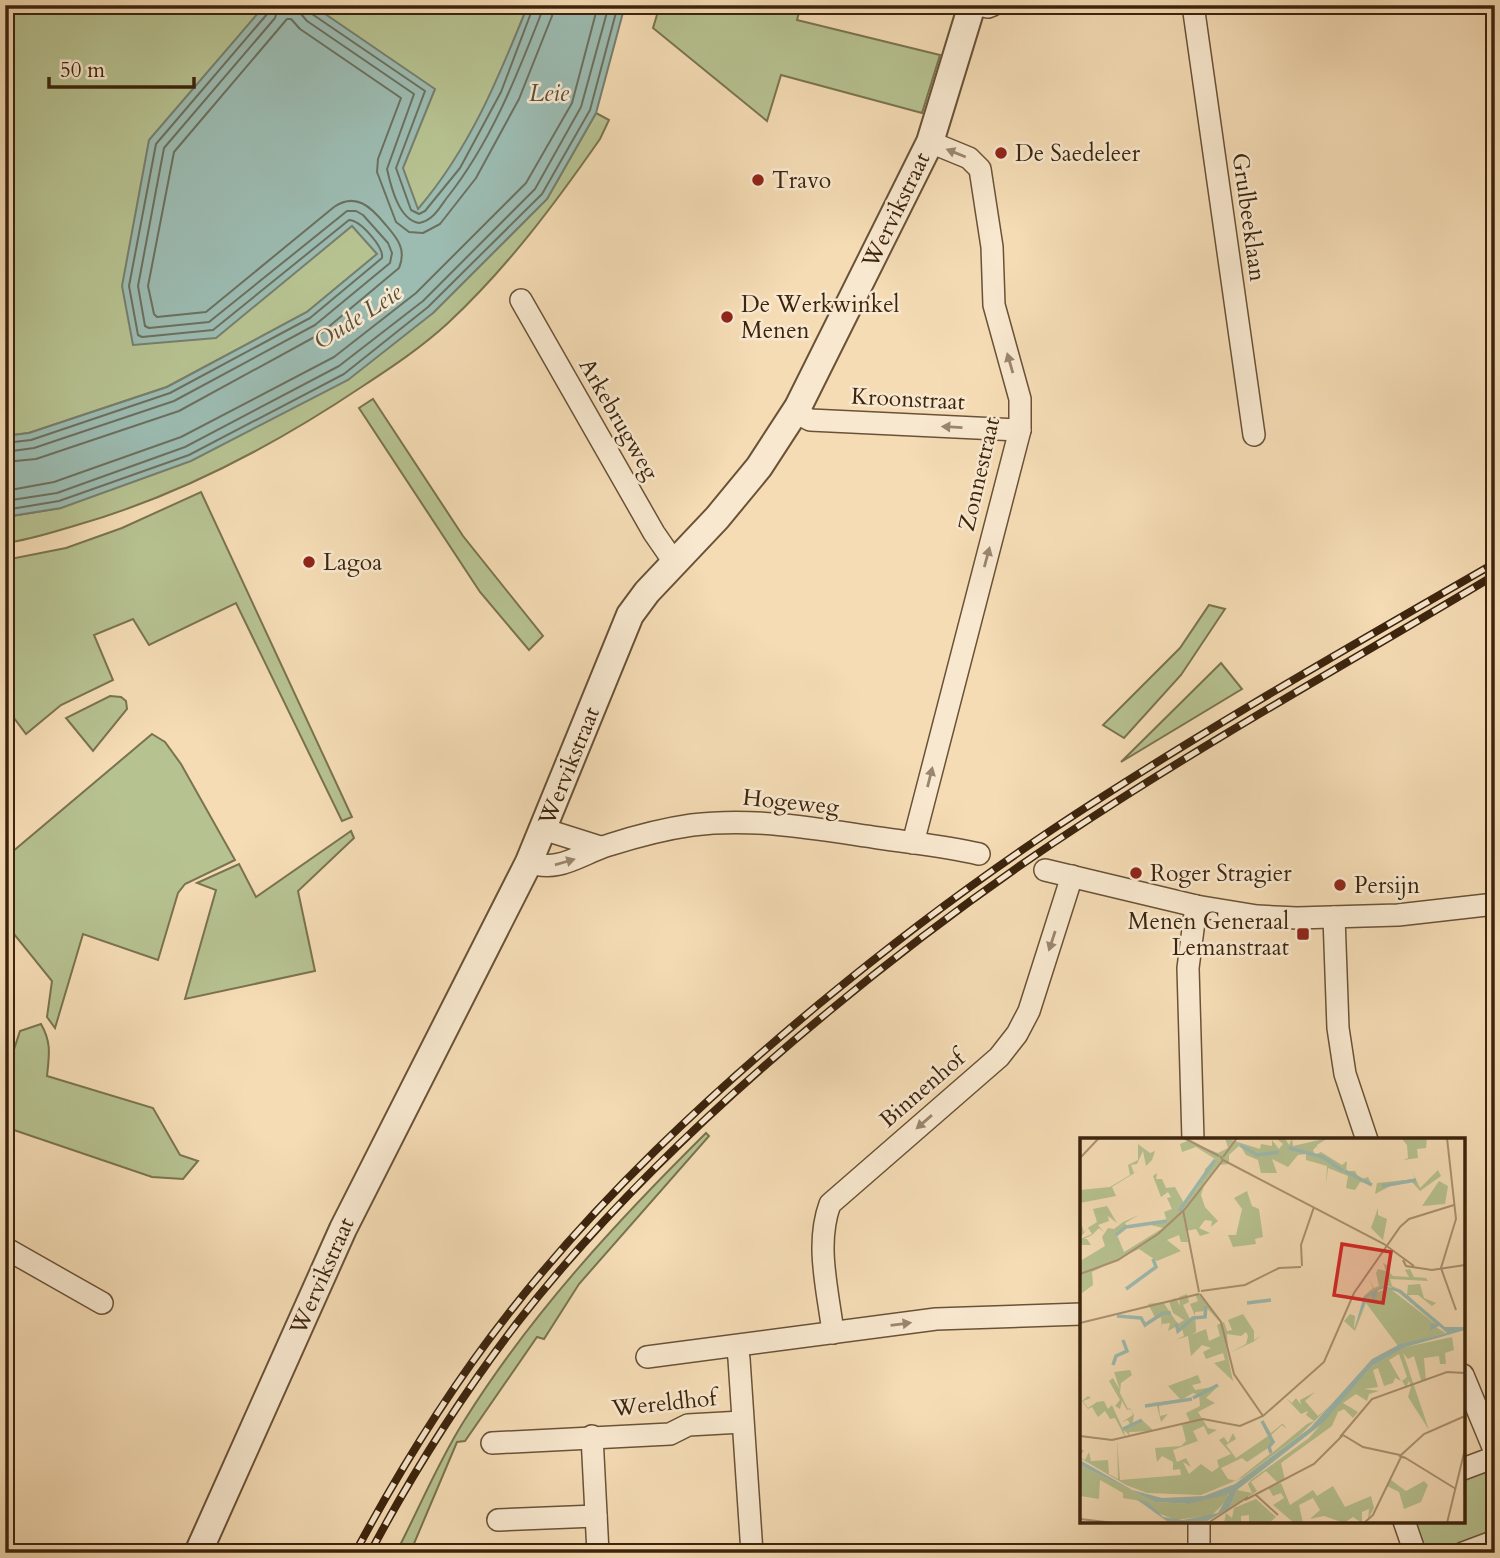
<svg xmlns="http://www.w3.org/2000/svg" width="1500" height="1558" font-family="Cardo,serif">
<style>
.green{fill:#b7c291;stroke:#7a734f;stroke-width:2}
.water{fill:#9cbbb1;stroke:#767f6f;stroke-width:2}
.lines{fill:none;stroke-linecap:round;stroke-linejoin:round}
.shore{stroke:#6c705f;stroke-width:2}
.minor-casing{stroke:#6a5237;stroke-width:24}
.tertiary-casing{stroke:#6a5237;stroke-width:30}
.minor{stroke:#f8e8cf;stroke-width:21}
.tertiary{stroke:#f8e8cf;stroke-width:26}
.rail-casing{stroke:#3c240d;stroke-width:8}
.rail{stroke:#f8e8cf;stroke-width:5;stroke-dasharray:16;stroke-linecap:butt}
.oneway{fill:#9a866e}
.poi-dot{fill:#8f2418;stroke:#f8e8cf;stroke-width:2.5}
.labels{text-anchor:middle;dominant-baseline:central;stroke-width:5;stroke-linejoin:round;paint-order:stroke}
.poi-label{font-size:23px;fill:#3c240d;stroke:#f8e8cf;text-anchor:start}
.street-label{font-size:23px;fill:#3c240d;stroke:#f8e8cf}
.water-label{font-size:24px;font-style:italic;fill:#59513e;stroke:#f8e8cf}
.inset-river{fill:none;stroke:#9cbbb1;stroke-width:3.5}
.inset-road{fill:none;stroke:#ab9272;stroke-width:2}
.view{fill:#d62828;fill-opacity:0.15;stroke:#d62828;stroke-width:3.5}
.inset-edge{fill:none;stroke:#3c240d;stroke-width:3.5}
</style>
<rect width="100%" height="100%" fill="#f5dcb5"/>
<filter id="stains"><feTurbulence type="fractalNoise" baseFrequency=".00286" numOctaves="4"/><feColorMatrix values="0 0 0 0 .2 0 0 0 0 .09 0 0 0 0 .02 0 0 0 .5 -.17"/></filter>
<radialGradient id="worn" r=".72"><stop offset=".6" stop-color="#630" stop-opacity="0"/><stop offset="1" stop-color="#630" stop-opacity=".3"/></radialGradient>
<g class="green">
<polygon points="5,5 528,5 495,88 454,165 393,241 307,312 167,387 29,433 5,436"/>
<polygon points="660,5 801,5 797,20 940,55 922,113 781,75 767,121 653,28"/>
<path d="M596 113 609 120 600 139C554 205 507 268 448 323 422 347 392 367 363 386 275 445 179 496 77 525 53 532 30 540 5 543V517L61 508 433 313 547 199Z"/>
<polygon points="373,399 463,536 543,636 529,650 480,592 359,408"/>
<polygon points="201,492 352,817 342,821 236,603 149,645 133,619 94,635 113,680 61,705 26,734 5,706 5,560 66,548 122,528"/>
<polygon points="1209,605 1225,609 1181,675 1124,738 1103,725 1180,648"/>
<polygon points="1221,663 1242,689 1121,762"/>
<polygon points="110,696 121,697 126,701 127,709 93,751 66,718"/>
<polygon points="152,734 165,742 181,764 235,860 185,884 178,893 158,960 83,934 55,1028 47,1017 52,981 5,923 5,858"/>
<polygon points="351,831 354,838 298,891 315,971 185,999 216,890 197,883 239,864 256,897"/>
<path d="M41 1024C52 1043 49 1056 47 1076L153 1108 180 1155 198 1161 183 1179 152 1177 5 1127V1077L20 1031Z"/>
<path d="M706 1133 709 1136 579 1284 544 1339 537 1337 465 1441 457 1442 410 1553H396C419 1509 438 1462 464 1421 531 1314 617 1221 706 1133Z"/>
<polygon points="1484,1465 1495,1492 1495,1531 1441,1553 1427,1553 1414,1521 1463,1521 1463,1473"/>
</g>
<path class="water" d="M265 5H312L435 89 403 168 418 209C470 148 498 79 528 5H625L596 113 547 199 433 313 348 380 191 461 61 508 5 517V436L29 433 167 387 307 312 377 254 352 226 216 338 133 345 122 286 149 140Z"/>
<g class="lines">
<g class="shore">
<path d="M300 5 301 14 307 21 414 94 387 169C391 187 399 220 419 223 432 221 439 209 446 199 490 144 516 78 541 14L543 5"/>
<polyline points="309,5 312,14 425,91 396,168 411,210 419,214 425,211 460,168 501,92 534,5"/>
<path d="M5 443 31 440 170 393 310 318 382 258C384 247 360 220 349 220L213 330 142 337 138 335 129 286 156 144 268 13 270 5"/>
<polyline points="5,452 34,448 174,401 315,325 390,263 392,253 388,243 363,215 356,211 347,211 209,322 149,328 145,326 138,286 164,148 275,18 279,5"/>
<path d="M5 462 36 459 179 411 320 334 399 268C407 249 397 238 385 224 371 207 356 192 334 207L206 312 157 317 154 314 148 286 174 152 287 19H291L300 29 401 98 378 159 377 172 396 222 409 232 423 233 440 224 476 178 519 99 552 16 553 5"/>
<polyline points="5,491 54,482 181,437 334,357 416,293 526,183 572,103 598,5"/>
<polyline points="5,501 57,493 185,447 339,366 423,301 535,189 581,107 609,5"/>
<polyline points="5,510 59,501 189,455 344,374 428,307 542,194 590,110 618,5"/>
</g>
<g class="minor-casing">
<g id="minor">
<polyline points="979,5 988,7 993,5"/>
<polyline points="1193,5 1254,435"/>
<polyline points="521,300 654,533 674,562"/>
<polyline points="795,412 810,420 1020,430"/>
<polyline points="543,829 600,847"/>
<polyline points="913,843 1020,430 1020,399 994,305 992,247 980,169 969,158 930,142"/>
<path d="M529 862C558 874 582 853 609 845 637 836 664 829 692 825 755 817 817 829 879 838 912 843 946 846 979 854"/>
<polyline points="1045,870 1196,906 1257,916 1297,918 1398,915 1495,904"/>
<polyline points="1334,917 1338,1028 1345,1074 1367,1140"/>
<polyline points="1193,1140 1188,968 1196,906"/>
<polyline points="5,1248 102,1303"/>
<path d="M833 1333C828 1290 815 1245 830 1204L999 1057 1017 1034 1029 1011 1072 876"/>
<polyline points="737,1346 739,1359 752,1553"/>
<polyline points="647,1357 936,1319 1082,1314"/>
<polyline points="1463,1375 1495,1452"/>
<polyline points="592,1436 598,1553"/>
<polyline points="492,1443 670,1434 688,1425 742,1422"/>
<polyline points="1463,1469 1495,1457"/>
<polyline points="498,1520 596,1516"/>
<polyline points="1199,1521 1199,1553"/>
<polyline points="1404,1521 1415,1553"/>
<polyline points="1463,1553 1495,1541"/>
</g>
</g>
<g class="tertiary-casing">
<polyline id="tertiary" points="198,1553 343,1229 529,862 630,615 647,592 717,518 759,467 798,407 930,142 972,5"/>
</g>
<use href="#minor" class="minor"/>
<use href="#tertiary" class="tertiary"/>
<g class="rail-casing">
<g id="rail">
<path d="M355 1553C400 1469 450 1388 509 1313 599 1198 706 1098 819 1004 894 942 972 883 1053 829 1196 734 1346 649 1495 563"/>
<path d="M370 1553C413 1472 462 1395 517 1323 608 1206 715 1105 828 1012 912 942 1000 877 1091 818 1223 732 1360 656 1495 575"/>
</g>
</g>
<use href="#rail" class="rail"/>
</g>
<defs><path id="oneway-solid" d="M-6-.8H1V-3.2L6.5 0L1 3.2V.8H-6Z" transform="scale(1.75)"/></defs>
<g class="oneway">
<use href="#oneway-solid" transform="translate(956 153) rotate(-158)"/>
<use href="#oneway-solid" transform="translate(1010 363) rotate(-106)"/>
<use href="#oneway-solid" transform="translate(952 427) rotate(-177)"/>
<use href="#oneway-solid" transform="translate(987 557) rotate(-75)"/>
<use href="#oneway-solid" transform="translate(930 777) rotate(-76)"/>
<use href="#oneway-solid" transform="translate(565 862) rotate(-16)"/>
<use href="#oneway-solid" transform="translate(1052 941) rotate(108)"/>
<use href="#oneway-solid" transform="translate(924 1122) rotate(139)"/>
<use href="#oneway-solid" transform="translate(901 1324) rotate(-7)"/>
</g>
<g class="poi-dot">
<circle cx="1001" cy="153" r="7"/>
<circle cx="758" cy="180" r="7"/>
<circle cx="727" cy="317" r="7"/>
<circle cx="309" cy="562" r="7"/>
<circle cx="1136" cy="873" r="7"/>
<circle cx="1340" cy="885" r="7"/>
<rect x="1296" y="927" width="14" height="14" rx="3.5"/>
</g>
<g class="labels">
<g class="poi-label">
<text x="1015" y="153">De Saedeleer</text>
<text x="772" y="180">Travo</text>
<text x="741" y="304">De Werkwinkel<tspan x="741" dy="26">Menen</tspan></text>
<text x="323" y="562">Lagoa</text>
<text x="1150" y="873">Roger Stragier</text>
<text x="1354" y="885">Persijn</text>
<text x="1289" y="921" text-anchor="end">Menen Generaal<tspan x="1289" dy="26">Lemanstraat</tspan></text>
</g>
<g class="street-label">
<text transform="translate(896 210) rotate(-64)">Wervikstraat</text>
<text transform="translate(1249 217) rotate(82)">Grulbeeklaan</text>
<text transform="translate(908 399) rotate(3)">Kroonstraat</text>
<text transform="translate(619 419) rotate(60)">Arkebrugweg</text>
<text transform="translate(979 474) rotate(-77)">Zonnestraat</text>
<text transform="translate(569 766) rotate(-68)">Wervikstraat</text>
<text transform="translate(791 802) rotate(6)">Hogeweg</text>
<text transform="translate(922 1089) rotate(-41)">Binnenhof</text>
<text transform="translate(322 1276) rotate(-66)">Wervikstraat</text>
<text transform="translate(664 1403) rotate(-6)">Wereldhof</text>
</g>
<g class="water-label">
<text x="549" y="93">Leie</text>
<text transform="translate(358 317) rotate(-33)">Oude Leie</text>
</g>
</g>
<g transform="translate(1080 1138)">
<rect width="385" height="385" fill="#f5dcb5"/>
<path d="M145 0 180 11 181 6 192 8V2L199 11 203 6 196 0H205L209 7 212 0 213 8 248 0 237 7 239 14 237 8 233 12 235 17 241 14 262 27 267 23 266 33H275L280 42 288 39 292 47 280 44 275 52 266 50 268 38 248 30 246 47 247 28 226 22V16L218 17 208 29 192 21 197 35H181L178 22 166 17 160 7 149 17V26L139 27 125 44 121 57 125 69 138 83 131 89 132 83 125 82 119 90 130 95 120 98 116 91 106 93 108 104H101L99 97 87 102 101 113 77 123 59 111 12 134 13 147 2 155 0 123 25 108 22 99 28 90 34 91 43 84 59 77 45 85 48 90 87 83 84 74 92 71 87 60 91 59 88 54 81 59 73 38 77 35 76 41H82L86 50 95 49 104 65 116 52 105 69 124 40 125 31 135 21 116 9 102 14 100 6 107 3 138 15 148 10ZM67 86 83 90 44 114 37 97 46 90ZM321 0H347L346 10 337 11 338 20 323 22 328 20 327 7ZM58 6 70 15 75 13 72 22 66 28 63 13 57 26 51 27 54 35 61 31 32 49 36 58 0 65V52L30 49 50 37 48 27 58 22ZM358 32 361 38 340 53 332 44H318L295 56 297 45 335 41 333 35 340 50ZM359 43 368 48 365 66 342 68ZM167 53 172 68 179 71 183 99 175 101 176 106 153 109 148 97H156L162 71 154 60ZM27 68 37 85 28 78 29 83 18 87 24 94 19 90 12 97 4 101H7L11 107H2L0 101 12 96 8 90 0 100V82L4 94 9 89 17 84 13 71ZM298 70V77L307 81 303 102 291 90ZM303 125 309 128 307 132 313 138 329 139 325 132 330 131 334 139 346 140 348 143 310 141 312 148 321 152 327 157 328 147 340 146 344 160 356 165 352 168 338 157H328L338 167 309 148 284 158 293 150 289 141 294 150 299 148 296 135 298 131 306 133ZM112 131 120 156 140 184 126 169 125 173 115 174 116 194 111 197 126 191 129 203 140 198 137 187 144 184 147 193 152 192 148 182 163 176 174 193V202L182 197 173 204 149 215 166 206 168 198 166 194 161 198 147 196 148 212 142 189 153 243 134 225 145 222 143 215 126 221 123 214 131 210 122 207 111 218 108 198 95 202 104 198 102 191 97 188 88 193 90 185 82 186V192L81 179 76 181 68 166 83 164 98 186 104 182 93 175 89 163 96 160 100 168 99 159 107 156 109 164 103 167 110 181 115 178 110 166 118 163 115 156 120 155ZM309 150 357 187 349 185 366 195 318 208 286 165 275 193 264 183 270 176 275 178 274 191 289 157ZM372 199 374 212 365 215 366 226H360L359 218 344 220 346 243 341 242 334 218 328 221 323 215 349 292 328 259 331 249 329 243 326 249 322 243 327 239 319 216 309 222 321 243 315 240 313 245 304 248 298 230 293 232 298 249 284 251 299 253 289 256 287 263 276 256 263 265 278 274 273 280 264 271 258 274 252 288 201 325 205 342 197 344 186 333 171 344 177 353 149 371 157 352 172 355 168 346 171 342 229 300 292 228 326 209ZM50 232 52 237 41 245 40 255 48 271 50 270 54 277 52 288 62 282 74 293 49 294 50 298 44 292 45 299 35 280 30 281 25 273 18 279 12 269 8 271 2 263 8 258 11 260 3 263 8 270 17 264 24 263 28 271 32 267 43 291 50 287 48 282 42 284 53 277 51 271 47 272 42 263 40 271 35 268 40 262 29 243 33 240 40 252 34 234ZM118 237 121 245 112 247 115 252 138 248 126 260 135 265 118 274 128 290 137 292 128 297 124 288 113 293 118 303 93 312 97 324 106 320 111 329 103 324 109 336 121 326 132 334 139 329 137 322 151 316 139 302 144 299 148 305 153 295 156 301 146 307 156 320 191 296 183 283 191 295 202 286H203L207 291 202 287 190 298 195 304 188 309 192 315 227 286 234 283 226 277 228 273 221 276 206 260 212 265 216 260 221 267 220 262 235 254 225 263 238 278 252 266 220 297 162 340 121 357 67 355 46 347 0 320V312H4L0 319 5 322 9 314 11 323 28 322 29 336 38 341 37 301 40 342 101 337 100 331 93 332V324L82 318 77 324 75 310 101 308 106 303 102 287 110 284 106 275 120 268 119 257 113 255 98 264 79 268 80 278 88 276 81 284 77 268 72 265 101 262 88 248ZM188 310 191 315 156 343 148 341 141 330 162 320 167 324ZM0 327 75 364 110 366 147 356 150 359 132 377 96 382 75 374 67 364 43 360V355L20 342 19 361 0 358ZM311 342 326 353 344 343 348 347 341 364 324 371 319 354 307 348ZM201 345 210 367 233 352 237 358 253 348 265 369 291 358 294 370 288 381 289 371 282 374V385L273 379 264 385 244 378 230 381 240 372 233 360 219 367 223 385H214L193 367 204 360 201 355 193 358 188 349ZM176 361 196 379 189 385H169V377L161 378V385H144L146 375 152 380 154 370Z" fill="#b7c291" fill-rule="evenodd"/>
<path d="M304 148 321 152 365 189H385V192L326 209 292 228 243 285 157 352 149 371 127 383 88 384 56 361 68 364 83 379 103 382 138 375 149 356 110 366 75 364 0 327V322L52 352 82 360 124 358 155 346 230 290 292 221 320 206 367 195 359 188 350 193V185L356 186 318 154 305 150 298 152 294 164 291 156 288 159 274 192 284 158Z" fill="#9cbbb1"/>
<path class="inset-river" d="M160 7 177 17 199 14M209 10 243 19 263 33M265 33 292 47M302 48 336 42M99 73 135 22M36 97 46 89 87 83M46 151 76 129 73 121M167 165 191 162M37 178 61 180 65 187 83 175H91M96 185 98 193 113 180 125 179 126 168M33 227 36 218 47 213 43 202M113 260 138 247M65 268 112 261M182 283 193 304 189 309 191 315M43 291 62 282"/>
<path class="inset-road" d="M104 0 139 18M367 0 376 81 361 130 376 172M143 19 157 0M0 20 19 0M143 22 304 106 334 128M103 72 119 154M323 122 326 128 352 132 385 127M222 128 221 107 234 69M0 136 38 122 78 96 105 71 143 22 140 18M121 153 165 147 199 130 221 129M120 156 141 184 154 236 183 278M0 185 119 156M263 297 283 309 320 317M0 298 32 302 123 281 160 288 183 278 244 224 274 155 320 89 329 81 374 67M260 299 292 261 367 234 385 235M324 319 376 351M325 320 320 318 344 296 385 278M176 357 198 377M165 362 234 326 263 297M0 381 34 385M128 385 168 359M284 385 293 377 321 319M367 385 385 311"/>
<path class="view" d="M262 106 311 114 303 165 254 157Z"/>
<rect width="385" height="385" class="inset-edge"/>
</g>
<rect width="1500" height="1558" fill="none" stroke="#f5dcb5" stroke-width="28"/>
<rect x="7" y="7" width="1486" height="1544" fill="none" stroke="#3c240d" stroke-width="3.5"/>
<rect x="14" y="14" width="1472" height="1530" fill="none" stroke="#3c240d" stroke-width="2"/>
<path d="M49 77v10h145v-10" fill="none" stroke="#3c240d" stroke-width="3.5"/>
<text x="60" y="77" font-size="21" fill="#3c240d" stroke="#f8e8cf" stroke-width="5" paint-order="stroke">50 m</text>
<rect width="100%" height="100%" filter="url(#stains)"/>
<rect width="100%" height="100%" fill="url(#worn)"/>
</svg>
